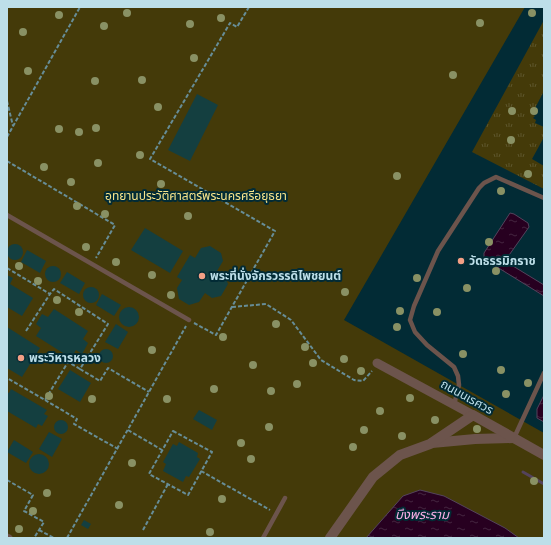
<svg xmlns="http://www.w3.org/2000/svg" width="551" height="545" font-family="Rubik,'Noto Sans Thai',sans-serif">
<style>
.grass{fill:url(#grass-tufts)}
.green{fill:#443a09}
.water{fill:url(#water-ripples);stroke:#54435c}
.lines{fill:none;stroke-linecap:round;stroke-linejoin:round}
.stream{stroke:#54435c;stroke-width:3}
.building{fill:#143f40}
.path{stroke:#678d97;stroke-width:2;stroke-dasharray:4 2;stroke-linecap:butt}
.service{stroke:#6c544c;stroke-width:4.5}
.pedestrian{stroke:#6c544c;stroke-width:7}
.minor{stroke:#6c544c;stroke-width:9}
.tertiary{stroke:#6c544c;stroke-width:10}
.tree{fill:#899164}
.poi-dot{fill:#f39f85;stroke:#022b35;stroke-width:1.5}
.labels{text-anchor:middle;dominant-baseline:central;stroke-width:4;stroke-linejoin:round;paint-order:stroke}
.park-label{font-size:12px;fill:#f7e48b;stroke:#022b35}
.poi-label{font-size:12px;font-weight:bold;fill:#bddfe9;stroke:#022b35;text-anchor:start}
.street-label{font-size:12px;fill:#bddfe9;stroke:#022b35}
.water-label{font-size:13px;font-style:italic;fill:#faaee5;stroke:#022b35}
</style>
<defs>
<pattern id="grass-tufts" width="24" height="20" patternUnits="userSpaceOnUse"><rect width="24" height="20" fill="#443a09"/><path d="M3 7l-1-3M5 7V3M7 7l1-3M15 17l-1-3M17 17v-4M19 17l1-3" fill="none" stroke="#5d562d"/></pattern>
<pattern id="water-ripples" width="26" height="14" patternUnits="userSpaceOnUse"><rect width="26" height="14" fill="#270020"/><path d="M2 4q2-2 4 0t4 0M15 11q2-2 4 0t4 0" fill="none" stroke="#442540"/></pattern>
</defs>
<rect width="100%" height="100%" fill="#022b35"/>
<polygon class="grass" points="544,20 544,91 532,114 535,116 533,118 536,120 535,123 544,127 544,137 532,159 544,166 544,189 472,152"/>
<polygon class="green" points="7,7 525,7 344,320 544,433 544,538 7,538"/>
<g class="water">
<polygon points="510,213 514,214 528,223 529,227 507,258 508,263 544,285 544,296 484,259 484,253"/>
<polygon points="544,395 544,422 537,418 537,409"/>
<polygon points="420,490 444,496 505,528 519,538 366,538 403,496"/>
</g>
<g class="lines">
<polyline class="stream" points="523,472 544,484"/>
</g>
<g class="building">
<polygon points="197,94 218,105 190,161 168,150"/>
<polygon points="145,228 183,251 170,273 131,250"/>
<circle cx="15" cy="252" r="8"/>
<polygon points="210,246 221,253 223,261 217,271 225,276 228,284 221,296 212,298 205,293 199,302 189,305 179,299 177,288 182,280 177,277 190,255 195,258 201,248"/>
<polygon points="27,250 46,261 40,273 21,262"/>
<circle cx="53" cy="274" r="8"/>
<polygon points="67,272 85,283 79,294 60,283"/>
<polygon points="7,275 13,278 10,284 33,298 22,316 7,307"/>
<circle cx="91" cy="295" r="8"/>
<polygon points="102,294 121,305 114,316 96,305"/>
<circle cx="129" cy="317" r="10"/>
<polygon points="54,309 88,331 83,339 88,343 82,354 76,350 71,358 36,336 41,328 36,324 42,314 48,317"/>
<polygon points="116,324 128,332 118,349 105,342"/>
<polygon points="7,327 40,348 22,377 7,368"/>
<circle cx="106" cy="356" r="7"/>
<polygon points="70,370 91,383 80,402 58,389"/>
<polygon points="11,389 47,410 44,414 48,416 42,426 38,424 36,428 7,411 7,392 9,393"/>
<polygon points="199,410 217,420 212,430 193,419"/>
<circle cx="61" cy="427" r="7"/>
<polygon points="49,432 62,439 52,457 39,449"/>
<polygon points="14,440 33,452 26,463 7,452"/>
<polygon points="179,442 198,453 197,457 200,459 189,477 186,476 183,482 163,471 166,464 163,462 173,444 177,446"/>
<circle cx="39" cy="464" r="10"/>
<polygon points="84,520 91,524 88,529 81,525"/>
</g>
<g class="lines">
<g class="path">
<polyline points="7,101 13,126"/>
<polyline points="7,137 80,7"/>
<polyline points="7,161 115,225 96,258"/>
<polyline points="7,268 50,294 54,289 108,324 80,369 68,362 45,400 7,378"/>
<polyline points="232,307 266,304 291,320 321,360 354,380 363,381 372,371"/>
<polyline points="194,323 216,335 275,231 150,159 230,23 237,27 249,7"/>
<polyline points="26,331 50,294"/>
<polyline points="80,369 100,381 108,368 149,392"/>
<polyline points="45,400 77,419 74,424 118,449"/>
<polyline points="128,430 162,450"/>
<polygon points="173,431 212,452 188,495 149,474"/>
<polyline points="201,471 270,510"/>
<polyline points="7,480 33,495 24,511 44,522 34,538"/>
<polyline points="39,530 54,538"/>
<polyline points="143,530 168,484"/>
<polyline points="67,538 186,326"/>
</g>
<g class="service">
<polyline points="7,215 189,320"/>
<polyline points="454,405 459,385 458,376 454,367 427,345 415,332 410,320 414,306 438,251 479,188 484,183 496,177 544,198"/>
<polyline points="514,438 544,373"/>
<polyline points="263,538 285,498"/>
</g>
<polyline class="pedestrian" points="7,537 9,538"/>
<polyline class="minor" points="377,363 473,415"/>
<g class="tertiary">
<polyline points="432,443 475,439 514,438"/>
<polyline points="330,538 373,477 400,455 430,444 473,415 544,455"/>
</g>
</g>
<g class="tree">
<circle cx="127" cy="13" r="4"/>
<circle cx="532" cy="13" r="4"/>
<circle cx="59" cy="15" r="4"/>
<circle cx="221" cy="18" r="4"/>
<circle cx="480" cy="23" r="4"/>
<circle cx="190" cy="24" r="4"/>
<circle cx="104" cy="26" r="4"/>
<circle cx="23" cy="32" r="4"/>
<circle cx="194" cy="58" r="4"/>
<circle cx="28" cy="71" r="4"/>
<circle cx="453" cy="75" r="4"/>
<circle cx="142" cy="80" r="4"/>
<circle cx="95" cy="81" r="4"/>
<circle cx="158" cy="107" r="4"/>
<circle cx="512" cy="111" r="4"/>
<circle cx="534" cy="111" r="4"/>
<circle cx="96" cy="128" r="4"/>
<circle cx="59" cy="129" r="4"/>
<circle cx="79" cy="132" r="4"/>
<circle cx="511" cy="140" r="4"/>
<circle cx="140" cy="155" r="4"/>
<circle cx="98" cy="163" r="4"/>
<circle cx="44" cy="167" r="4"/>
<circle cx="528" cy="174" r="4"/>
<circle cx="397" cy="176" r="4"/>
<circle cx="71" cy="182" r="4"/>
<circle cx="161" cy="184" r="4"/>
<circle cx="501" cy="191" r="4"/>
<circle cx="77" cy="206" r="4"/>
<circle cx="105" cy="214" r="4"/>
<circle cx="188" cy="216" r="4"/>
<circle cx="489" cy="242" r="4"/>
<circle cx="86" cy="247" r="4"/>
<circle cx="116" cy="262" r="4"/>
<circle cx="19" cy="266" r="4"/>
<circle cx="496" cy="271" r="4"/>
<circle cx="152" cy="275" r="4"/>
<circle cx="417" cy="278" r="4"/>
<circle cx="38" cy="281" r="4"/>
<circle cx="467" cy="288" r="4"/>
<circle cx="345" cy="292" r="4"/>
<circle cx="171" cy="295" r="4"/>
<circle cx="57" cy="300" r="4"/>
<circle cx="400" cy="311" r="4"/>
<circle cx="79" cy="312" r="4"/>
<circle cx="437" cy="312" r="4"/>
<circle cx="276" cy="324" r="4"/>
<circle cx="397" cy="327" r="4"/>
<circle cx="223" cy="337" r="4"/>
<circle cx="305" cy="347" r="4"/>
<circle cx="152" cy="350" r="4"/>
<circle cx="463" cy="354" r="4"/>
<circle cx="344" cy="359" r="4"/>
<circle cx="313" cy="363" r="4"/>
<circle cx="253" cy="365" r="4"/>
<circle cx="501" cy="370" r="4"/>
<circle cx="361" cy="371" r="4"/>
<circle cx="528" cy="383" r="4"/>
<circle cx="297" cy="384" r="4"/>
<circle cx="214" cy="389" r="4"/>
<circle cx="271" cy="391" r="4"/>
<circle cx="506" cy="394" r="4"/>
<circle cx="49" cy="396" r="4"/>
<circle cx="410" cy="398" r="4"/>
<circle cx="92" cy="399" r="4"/>
<circle cx="167" cy="399" r="4"/>
<circle cx="380" cy="411" r="4"/>
<circle cx="435" cy="420" r="4"/>
<circle cx="269" cy="427" r="4"/>
<circle cx="477" cy="429" r="4"/>
<circle cx="364" cy="430" r="4"/>
<circle cx="402" cy="436" r="4"/>
<circle cx="241" cy="443" r="4"/>
<circle cx="353" cy="447" r="4"/>
<circle cx="251" cy="459" r="4"/>
<circle cx="132" cy="463" r="4"/>
<circle cx="534" cy="481" r="4"/>
<circle cx="47" cy="493" r="4"/>
<circle cx="222" cy="499" r="4"/>
<circle cx="119" cy="505" r="4"/>
<circle cx="33" cy="511" r="4"/>
<circle cx="19" cy="529" r="4"/>
<circle cx="210" cy="532" r="4"/>
</g>
<g class="poi-dot">
<circle cx="461" cy="261" r="4"/>
<circle cx="202" cy="276" r="4"/>
<circle cx="21" cy="358" r="4"/>
</g>
<g class="labels">
<g class="park-label">
<text x="196" y="196">อุทยานประวัติศาสตร์พระนครศรีอยุธยา</text>
</g>
<g class="poi-label">
<text x="469" y="261">วัดธรรมิกราช</text>
<text x="210" y="276">พระที่นั่งจักรวรรดิไพชยนต์</text>
<text x="29" y="358">พระวิหารหลวง</text>
</g>
<g class="street-label">
<text transform="translate(467 397) rotate(29)">ถนนนเรศวร</text>
</g>
<g class="water-label">
<text x="422" y="514">บึงพระราม</text>
</g>
</g>
<rect width="551" height="545" fill="none" stroke="#bddfe9" stroke-width="16"/>
</svg>
